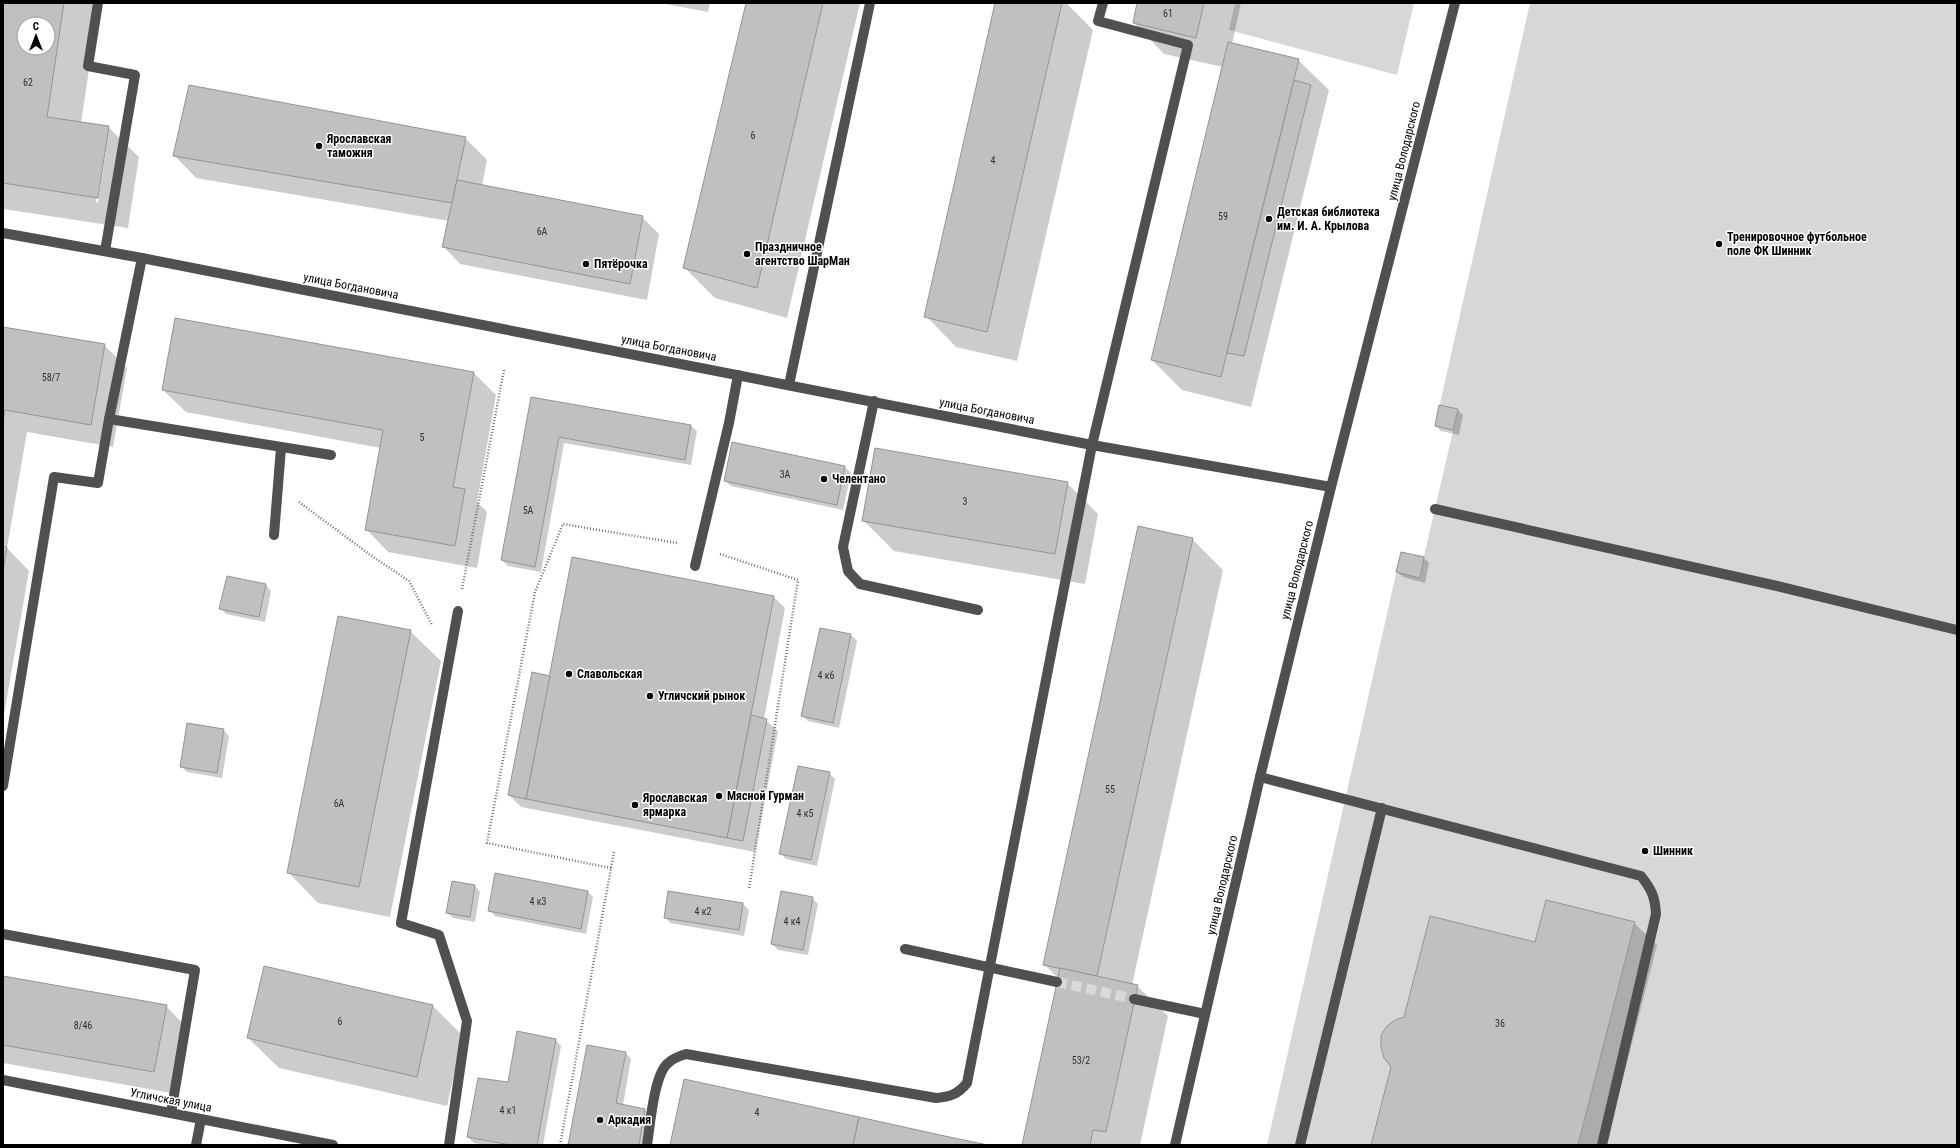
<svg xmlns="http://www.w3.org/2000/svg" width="1960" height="1148" font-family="'Roboto Condensed',sans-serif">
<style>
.green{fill:#d7d7d7}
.shadow{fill:#0003;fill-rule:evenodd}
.building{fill:#c0c0c0;stroke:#949494;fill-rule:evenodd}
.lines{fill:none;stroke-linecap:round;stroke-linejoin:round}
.minor-tunnel{stroke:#d9d9d9;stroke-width:10;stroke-dasharray:10 5;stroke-linecap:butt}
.path{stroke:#727272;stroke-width:2.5;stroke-dasharray:1 2;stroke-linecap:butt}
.minor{stroke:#505050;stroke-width:10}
.poi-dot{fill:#000;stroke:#fff;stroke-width:1.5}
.labels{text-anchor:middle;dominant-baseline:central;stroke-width:3;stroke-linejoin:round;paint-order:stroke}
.number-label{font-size:10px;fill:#303030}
.poi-label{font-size:12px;font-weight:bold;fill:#000;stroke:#fff;text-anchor:start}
.street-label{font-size:12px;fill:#000;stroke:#fff}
</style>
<rect width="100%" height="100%" fill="#fff"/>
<g class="green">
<polygon points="1235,3 1414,3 1397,75 1229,30"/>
<polygon points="1530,3 1957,3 1957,1145 1267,1145 1401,552 1424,556 1453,431 1435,426"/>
</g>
<g class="shadow">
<path d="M3 3H99L81 123 108 127 139 157 128 228 3 209ZM24 24H48V48H24ZM104 151H106L98 203 96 202Z"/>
<polygon points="660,3 710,3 708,12"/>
<polygon points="747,3 860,3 787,318 715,298 684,267"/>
<polygon points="996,3 1066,3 1093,30 1017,361 956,347 926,316"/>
<polygon points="1138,3 1241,3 1232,44 1298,60 1329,90 1251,407 1182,390 1152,360 1223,67 1164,54 1134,23"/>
<polygon points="465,138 487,160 482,186 642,217 659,234 647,300 460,264 443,246 449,221 196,178 174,155"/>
<polygon points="176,319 474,373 496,395 477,502 487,512 477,568 388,552 366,529 381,448 186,412 163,390"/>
<polygon points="3,328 104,345 127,368 113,447 27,432 7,548 29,571 3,720"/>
<polygon points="532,398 691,426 697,431 691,465 564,443 541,572 508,566 502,560"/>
<polygon points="1458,410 1463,415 1459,435 1441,431 1436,426"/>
<polygon points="733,444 845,467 851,473 843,510 731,486 725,481"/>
<polygon points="1067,483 1098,514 1085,584 894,551 863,520"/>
<polygon points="1192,539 1223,570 1132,985 1137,986 1168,1016 1140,1145 1023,1145 1059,979 1044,964"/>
<polygon points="1424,558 1429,563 1425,583 1403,577 1397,572"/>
<polygon points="266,585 271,591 265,622 226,614 221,609"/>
<polygon points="774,597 785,608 764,719 778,731 755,852 521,807 509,795 550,677"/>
<polygon points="820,629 851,635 857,641 839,728 808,721 802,716"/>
<polygon points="410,631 441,661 390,917 318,903 288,872"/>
<polygon points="223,730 229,736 222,778 187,772 181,766"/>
<polygon points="829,773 835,779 817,866 786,859 781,854"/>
<polygon points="475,886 480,892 475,922 453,918 447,912"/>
<polygon points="588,892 593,897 586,934 495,916 489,910"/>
<polygon points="669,892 743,904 749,910 744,936 670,923 665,917"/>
<polygon points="812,898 818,904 808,955 778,950 772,944"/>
<polygon points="1634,923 1657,945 1606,1145 1372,1145 1405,1018 1536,943"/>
<polygon points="3,977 166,1006 188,1029 177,1094 3,1063"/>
<polygon points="433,1006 463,1036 447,1106 279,1068 248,1038"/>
<polygon points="556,1040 561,1046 543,1145 487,1145 474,1143 468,1137 508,1083"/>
<polygon points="588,1046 626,1053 631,1059 623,1105 645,1110 651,1115 645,1145 569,1145"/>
</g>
<g class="building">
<path d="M3 3H64L47 117 109 126 98 198 3 183ZM24 24H48V48H24Z"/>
<polygon points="746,3 823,3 757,288 683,268"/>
<polygon points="995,3 1062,3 987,332 924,317"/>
<polygon points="1137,3 1204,3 1196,38 1133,23"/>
<polygon points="1228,42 1299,59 1221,377 1151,360"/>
<polygon points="1294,80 1311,85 1244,356 1227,353"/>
<polygon points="189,85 466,137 452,203 173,156"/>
<polygon points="457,180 643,216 630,284 442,247"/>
<polygon points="175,318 474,372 453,487 465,489 455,546 365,530 383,430 162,390"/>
<polygon points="3,327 105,344 91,425 5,410 3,422"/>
<polygon points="531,397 691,425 685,460 559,437 535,567 501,560"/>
<polygon points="1439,405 1458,409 1453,430 1435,426"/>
<polygon points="732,442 845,466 837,505 724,481"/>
<polygon points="875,448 1068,482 1055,554 862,521"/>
<polygon points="1138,526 1193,538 1097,976 1043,965"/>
<polygon points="3,547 7,547 3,571"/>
<polygon points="1401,552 1424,557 1420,578 1396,572"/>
<polygon points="572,557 774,596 727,838 526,799"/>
<polygon points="227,576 266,584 259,617 219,609"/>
<polygon points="338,616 411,630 359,887 287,873"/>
<polygon points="820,628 851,634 833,723 801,716"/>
<polygon points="532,672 550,676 526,799 508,795"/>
<polygon points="751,715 767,719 743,841 727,838"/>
<polygon points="187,723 224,729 217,773 180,767"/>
<polygon points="798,766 830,772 811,860 779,854"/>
<polygon points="495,873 588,891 581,929 488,911"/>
<polygon points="452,881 475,885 470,917 446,913"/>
<polygon points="668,891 743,903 739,930 664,918"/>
<polygon points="781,891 813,897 803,950 771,944"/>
<polygon points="1546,900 1635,922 1578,1145 1371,1145 1391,1067 1384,1058 1381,1047 1381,1035 1387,1026 1395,1020 1404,1017 1430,916 1535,942"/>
<polygon points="264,966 433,1005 417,1077 247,1038"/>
<polygon points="1060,968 1138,985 1106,1132 1093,1130 1090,1145 1022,1145"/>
<polygon points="3,976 167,1005 154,1072 3,1045"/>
<polygon points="517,1031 556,1039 537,1145 511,1145 467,1137 478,1078 508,1082"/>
<polygon points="587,1045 626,1052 616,1103 645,1109 639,1145 568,1145"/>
<polygon points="684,1079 859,1117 853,1145 670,1145"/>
<polygon points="859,1117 940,1135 988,1145 853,1145"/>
</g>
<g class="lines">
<polyline class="minor-tunnel" points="1057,982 1134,999"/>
<g class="path">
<polyline points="299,502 369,554 409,581 432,625"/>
<polyline points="720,554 798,580 749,889"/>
<polyline points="462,589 504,370"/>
<polyline points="611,868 487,843 535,592 563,524 677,543"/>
<polyline points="560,1145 614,852"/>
</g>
<g class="minor">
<polyline points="98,3 88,66 135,75 105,251"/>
<polyline points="3,233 142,258 1092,445 1331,487"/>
<polyline points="142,258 109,419 331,455"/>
<polyline points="789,385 870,3"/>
<polyline points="874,401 843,547 848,571 860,584 978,610"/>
<polyline points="1435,509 1777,586 1957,630"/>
<polyline points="274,535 281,448"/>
<polyline points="695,566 729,423 738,375"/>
<path d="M1260 777 1641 876C1652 890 1655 897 1656 914L1602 1145"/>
<polyline points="3,786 54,477 98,483 109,419"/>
<polyline points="3,934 195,970 171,1113"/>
<polyline points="905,949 1057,982"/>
<polyline points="1134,999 1205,1014"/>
<polyline points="3,1080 333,1145"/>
<polyline points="196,1145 201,1119"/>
<polyline points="449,1145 467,1021 439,935 401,923 458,611"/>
<path d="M647 1145C650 1126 654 1076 667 1064 673 1058 679 1056 686 1054L936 1098C950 1097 958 1094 967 1083L1092 445 1188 45 1098 21 1103 3"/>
<polyline points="1175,1145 1260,777 1331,487 1455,3"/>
<polyline points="1300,1145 1382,808"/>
</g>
</g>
<g class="poi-dot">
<circle cx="319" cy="146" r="4"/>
<circle cx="1269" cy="219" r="4"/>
<circle cx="1719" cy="244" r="4"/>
<circle cx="747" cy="254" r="4"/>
<circle cx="586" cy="264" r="4"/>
<circle cx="824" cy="479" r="4"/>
<circle cx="569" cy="674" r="4"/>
<circle cx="650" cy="696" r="4"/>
<circle cx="719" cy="796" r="4"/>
<circle cx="635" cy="805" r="4"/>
<circle cx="1645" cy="851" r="4"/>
<circle cx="600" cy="1120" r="4"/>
</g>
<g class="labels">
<g class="number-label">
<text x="1168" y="13">61</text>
<text x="28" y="82">62</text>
<text x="753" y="135">6</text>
<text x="993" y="160">4</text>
<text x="1223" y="216">59</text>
<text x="542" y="231">6А</text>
<text x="51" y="377">58/7</text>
<text x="422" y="437">5</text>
<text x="785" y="474">3А</text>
<text x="965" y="501">3</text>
<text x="528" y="510">5А</text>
<text x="826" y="675">4 к6</text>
<text x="1110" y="789">55</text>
<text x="339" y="803">6А</text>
<text x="805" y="813">4 к5</text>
<text x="538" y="901">4 к3</text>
<text x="703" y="911">4 к2</text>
<text x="792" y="921">4 к4</text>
<text x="340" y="1021">6</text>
<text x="1500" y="1023">36</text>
<text x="83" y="1025">8/46</text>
<text x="1081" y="1060">53/2</text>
<text x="508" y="1110">4 к1</text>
<text x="757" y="1112">4</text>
</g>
<g class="poi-label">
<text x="327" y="139">Ярославская<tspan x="327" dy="14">таможня</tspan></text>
<text x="1277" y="212">Детская библиотека<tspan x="1277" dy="14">им. И. А. Крылова</tspan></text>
<text x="1727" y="237">Тренировочное футбольное<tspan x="1727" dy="14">поле ФК Шинник</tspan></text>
<text x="755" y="247">Праздничное<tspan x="755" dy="14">агентство ШарМан</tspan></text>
<text x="594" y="264">Пятёрочка</text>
<text x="832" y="479">Челентано</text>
<text x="577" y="674">Славольская</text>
<text x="658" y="696">Угличский рынок</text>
<text x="727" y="796">Мясной Гурман</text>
<text x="643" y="798">Ярославская<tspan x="643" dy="14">ярмарка</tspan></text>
<text x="1653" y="851">Шинник</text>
<text x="608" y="1120">Аркадия</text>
</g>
<g class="street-label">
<text transform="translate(1404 151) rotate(-76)">улица Володарского</text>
<text transform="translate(351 286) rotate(11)">улица Богдановича</text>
<text transform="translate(669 348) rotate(11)">улица Богдановича</text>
<text transform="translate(987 411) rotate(11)">улица Богдановича</text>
<text transform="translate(1297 570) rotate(-76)">улица Володарского</text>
<text transform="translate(1222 885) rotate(-77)">улица Володарского</text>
<text transform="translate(171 1100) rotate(11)">Угличская улица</text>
</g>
</g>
<rect width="1960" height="1148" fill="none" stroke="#000000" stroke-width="8"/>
<g transform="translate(36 36)"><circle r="19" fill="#ffffff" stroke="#999999"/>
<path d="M0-3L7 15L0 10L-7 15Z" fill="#000000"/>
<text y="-6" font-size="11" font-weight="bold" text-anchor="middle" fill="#000000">С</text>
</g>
</svg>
